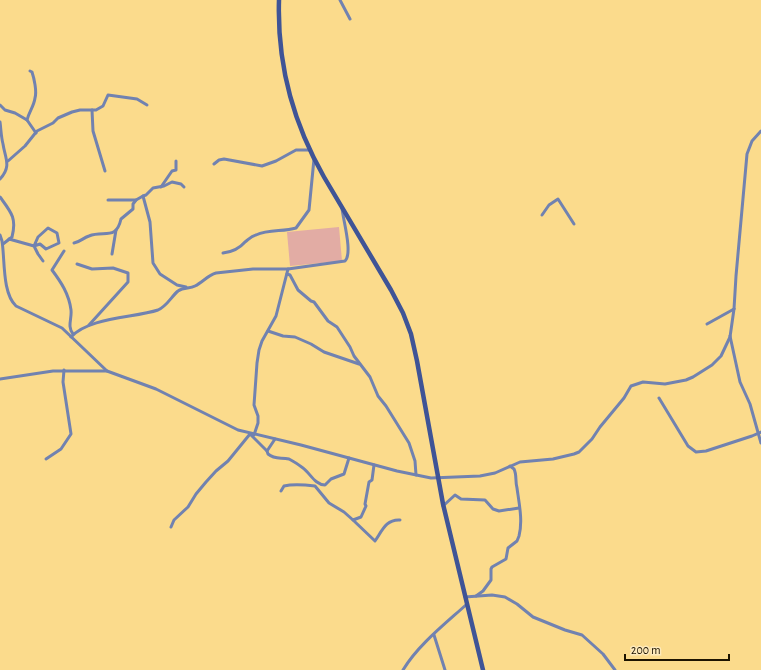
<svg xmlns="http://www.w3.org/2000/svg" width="761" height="670" font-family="'Alegreya Sans',sans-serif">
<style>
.garden{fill:#e2aca4}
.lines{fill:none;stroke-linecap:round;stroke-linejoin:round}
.minor{stroke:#7182b0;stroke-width:3}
.secondary{stroke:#3f5496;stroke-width:4.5}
</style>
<rect width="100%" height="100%" fill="#fbdb8c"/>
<polygon class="garden" points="339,227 342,261 290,266 287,232"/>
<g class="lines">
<g class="minor">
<polyline points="340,0 350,19"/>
<path d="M30 71 32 72C34 78 37 91 35 98 34 106 29 112 27 120L36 133"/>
<polyline points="0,105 5,110 15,113 27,120"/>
<polyline points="92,110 93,131 105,171"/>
<path d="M0 122C1 129 1 136 3 144 5 158 12 166 0 179"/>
<polyline points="8,161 25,146 37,131 53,123 58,118 72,112 80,110 96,110 103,106 108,95 137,99 147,105"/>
<polyline points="214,164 219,160 224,159 262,166 276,161 296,150 310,150"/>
<polyline points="161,187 172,171 176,170 176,161"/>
<polyline points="143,196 146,195 153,188 164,186 172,182 181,184 184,187"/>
<path d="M0 197C11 212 17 218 12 237L3 244"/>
<polyline points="108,200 136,200 143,196 150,222 153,263 160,274 177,285 186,287"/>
<polyline points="542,215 549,205 558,199 574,224"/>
<path d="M0 235 2 241C5 259 2 293 16 306L62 328 107 371"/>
<polyline points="9,239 34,246 40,244 46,249 59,243 57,233 48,228 38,237 34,246 38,254 43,261"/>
<path d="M74 243C80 242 83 238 89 236 104 230 116 241 121 219L133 209V204L136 200"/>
<path d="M64 251 52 270C61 282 69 294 71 310 72 319 67 326 73 334"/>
<path d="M223 253C232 252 239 249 245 242 249 239 251 236 256 235 269 229 283 232 296 228L309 210 314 159"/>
<polyline points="112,254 116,230"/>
<polyline points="77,264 92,269 113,268 128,273 128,282 89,325"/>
<polyline points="287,274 290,275 298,290 311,301 314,302 328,321 337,327 350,347 354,356 370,377 378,396 386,406 409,443 415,461 416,475"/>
<polyline points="707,324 734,309"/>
<polyline points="268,331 283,336 295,337 311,344 324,352 359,364"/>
<polyline points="730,336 740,382 750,404 761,443"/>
<path d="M71 337C89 317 134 318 158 310 167 306 171 297 178 291 184 287 190 289 195 286 203 282 208 275 216 273L253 269H288L345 261C353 253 343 220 342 208"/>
<polyline points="0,379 53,371 107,371 156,389 238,430 301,445 397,471 431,478 480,476 495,473 520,462 553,459 574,454 579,452 592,439 600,427 624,398 631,386 643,382 665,384 686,380 693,377 712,365 721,356 730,337 734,309 736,276 747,154 752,141 761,131"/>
<polyline points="659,398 688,446 696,452 706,451 752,436 761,432"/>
<polyline points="254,435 258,423 258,416 254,405 257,363 259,350 262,341 276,316 288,269"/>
<path d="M275 439 267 451 268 454C275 460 281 457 289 459 293 461 299 465 303 468 310 473 315 485 325 485L331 479 344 474 349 458"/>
<polyline points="46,459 61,449 71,434 63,382 64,370"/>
<path d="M281 491 284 486C293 484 306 485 315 486L329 503 344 512 353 520 361 517 366 506 365 504 369 482 372 480 374 465"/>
<polyline points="443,506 455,495 461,499 485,500 493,509 499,511 519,508"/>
<path d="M353 520 375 541C382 531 386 519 400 520"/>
<polyline points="171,527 174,520 188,507 196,494 206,482 216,471 228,461 250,434 267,451"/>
<path d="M476 596 483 591 491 580V569L492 567 506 559 508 548 517 541 519 536C523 521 519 503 517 488 515 481 517 475 514 469L510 466"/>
<polyline points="465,597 492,595 505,597 517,604 533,617 565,630 582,635 603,654 615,670"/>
<polyline points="434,635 445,670"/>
<path d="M403 670C418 645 445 624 467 604"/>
</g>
<path class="secondary" d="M279 0C277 63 293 123 324 177L391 290 403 313 411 334 417 361 443 504 483 670"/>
</g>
<path d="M625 654v6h104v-6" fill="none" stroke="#1d1400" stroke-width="2"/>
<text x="631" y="654" font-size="12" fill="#1d1400" stroke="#fdeabc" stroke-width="3" paint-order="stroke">200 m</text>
</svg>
